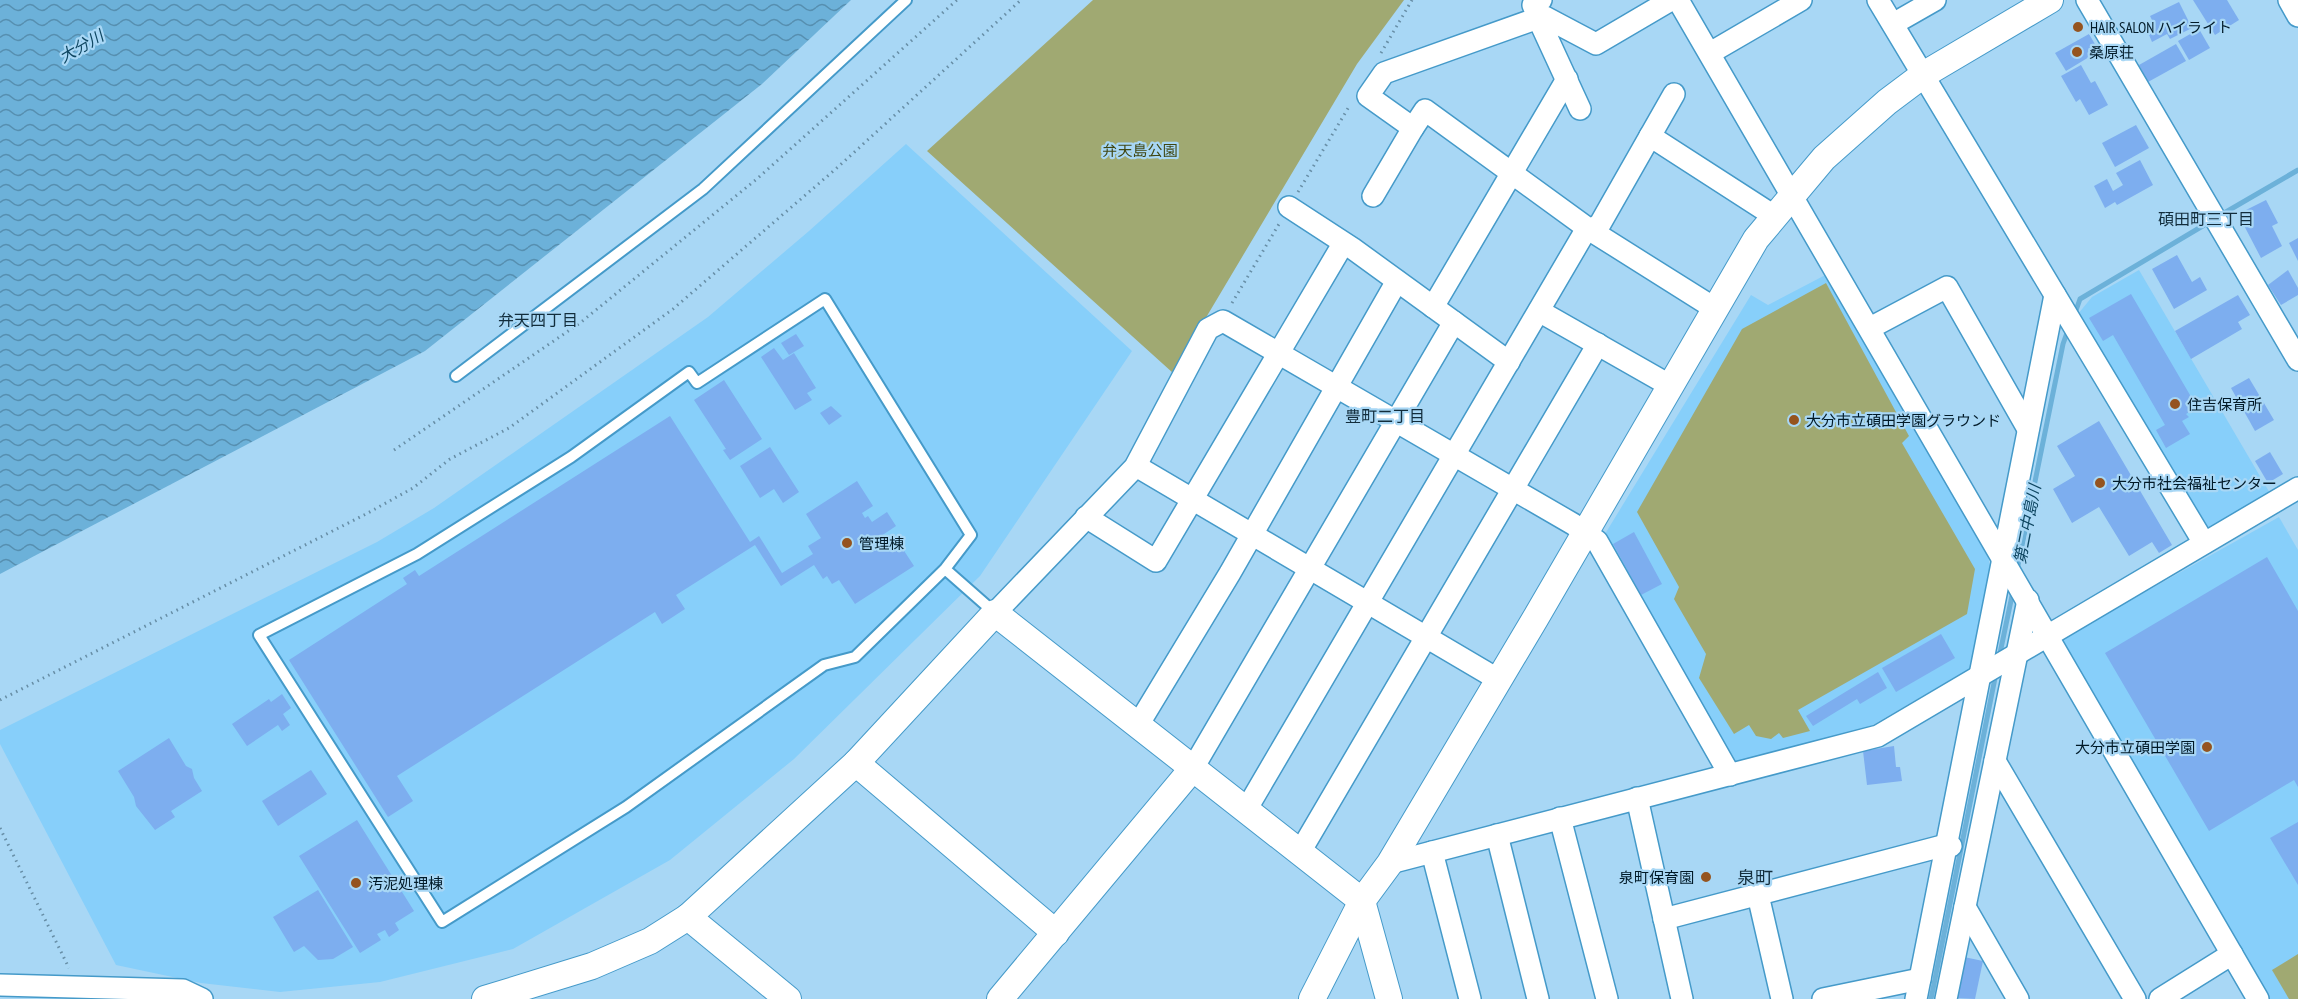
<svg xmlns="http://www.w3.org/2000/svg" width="2298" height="999" font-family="'PT Sans Narrow','Noto Sans JP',sans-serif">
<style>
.built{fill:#87cffa}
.green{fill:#a0a972}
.water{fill:url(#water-waves)}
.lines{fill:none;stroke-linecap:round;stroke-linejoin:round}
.stream{stroke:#6cb1d9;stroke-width:5}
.building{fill:#7daeef}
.service-casing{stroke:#459ac9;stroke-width:14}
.minor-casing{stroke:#459ac9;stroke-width:24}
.tertiary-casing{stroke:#459ac9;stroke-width:28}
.path{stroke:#678ea6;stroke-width:3;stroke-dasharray:1.5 4.5;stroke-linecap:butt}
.service{stroke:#fff;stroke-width:10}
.minor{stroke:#fff;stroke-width:21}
.tertiary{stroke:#fff;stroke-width:26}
.poi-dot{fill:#95541f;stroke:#a8d7f5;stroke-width:2}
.labels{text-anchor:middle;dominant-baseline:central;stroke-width:4.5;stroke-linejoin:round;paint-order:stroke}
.poi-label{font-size:15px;fill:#011a28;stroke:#a8d7f5;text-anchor:start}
.park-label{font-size:15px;fill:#3f4612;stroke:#a8d7f5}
.water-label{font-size:16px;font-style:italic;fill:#0e4661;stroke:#a8d7f5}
.neighbourhood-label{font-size:16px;fill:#122d3c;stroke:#a8d7f5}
.quarter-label{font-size:18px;fill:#122d3c;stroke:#a8d7f5}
</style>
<defs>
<pattern id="water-waves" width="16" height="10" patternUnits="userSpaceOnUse" patternTransform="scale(1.5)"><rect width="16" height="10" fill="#6cb1d9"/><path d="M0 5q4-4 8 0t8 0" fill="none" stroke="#568fb0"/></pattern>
</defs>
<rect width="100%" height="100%" fill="#a8d7f5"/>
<g class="built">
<polygon points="906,144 1132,351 980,576 794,759 670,860 513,949 380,982 280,992 201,983 116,965 0,744 0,730 377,542 434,508 708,317 809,231"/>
<polygon points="2139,270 2271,495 2209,531 2078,314 2092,297"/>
<polygon points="1833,271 1988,557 1991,570 1976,665 1871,726 1738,766 1605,534 1751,295 1768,305"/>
<polygon points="2279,517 2298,550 2298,999 2265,999 2054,643"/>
</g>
<g class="green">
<polygon points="1093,0 1404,0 1357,64 1173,373 927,151"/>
<polygon points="1826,283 1909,436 1902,443 1975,569 1967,614 1798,710 1810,731 1783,738 1779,733 1771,739 1756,736 1749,725 1734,734 1699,678 1706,654 1674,599 1679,587 1637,512 1742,329"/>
<polygon points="2298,954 2298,999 2289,999 2272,970"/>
</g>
<polygon class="water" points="0,0 851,0 762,84 425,351 0,574"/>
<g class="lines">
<g class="stream">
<polyline points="2219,216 2298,170"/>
<polyline points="2074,316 2080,299 2211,221"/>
<polyline points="2017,570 2063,344 2068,330"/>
<polyline points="1999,658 2013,591"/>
<polyline points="1931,999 1996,673"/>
</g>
</g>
<g class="building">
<polygon points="2193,0 2227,0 2239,20 2215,35"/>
<polygon points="2179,2 2192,28 2170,39 2167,34 2152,42 2147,30 2155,26 2150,16"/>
<polygon points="2199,29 2210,48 2189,60 2178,41"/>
<polygon points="2089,34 2099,51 2066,71 2055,53"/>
<polygon points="2176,44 2186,61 2148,82 2139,65"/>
<polygon points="2081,65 2091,83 2095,81 2108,105 2089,115 2080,99 2076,102 2061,76"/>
<polygon points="2136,125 2149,148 2115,167 2102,143"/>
<polygon points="2140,160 2153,185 2117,205 2115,202 2105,208 2094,186 2107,179 2113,191 2123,185 2116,173"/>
<polygon points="2266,200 2278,223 2272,226 2282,246 2261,258 2238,214"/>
<polygon points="2298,238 2298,261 2289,243"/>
<polygon points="2177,255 2192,282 2200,277 2207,290 2174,309 2152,269"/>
<polygon points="2288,270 2298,288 2298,295 2281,305 2268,285"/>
<polygon points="2131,294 2197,407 2186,414 2189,417 2182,421 2190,434 2166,448 2156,430 2165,425 2113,335 2103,341 2089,318"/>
<polygon points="2238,295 2250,315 2238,322 2242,329 2191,359 2175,331"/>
<polygon points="796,334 804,346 789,355 781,343"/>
<polygon points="774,348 783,360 794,353 816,388 807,393 812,400 795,410 761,357"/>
<polygon points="2249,378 2274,420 2255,431 2231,388"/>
<polygon points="724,380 762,439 730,460 723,450 726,449 694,400"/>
<polygon points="831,406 842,416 829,425 820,413"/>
<polygon points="670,416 750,542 759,536 782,573 813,554 808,546 821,538 806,514 857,481 873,506 862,513 865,518 868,516 872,522 887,512 896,526 881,536 879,540 884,548 897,540 914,566 855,604 839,580 832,584 827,576 823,579 814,565 781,586 755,545 676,595 685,609 662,624 655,612 397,776 413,801 388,817 289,660 407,584 403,578 415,570 419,576"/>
<polygon points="2099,421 2172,545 2159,553 2152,542 2129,556 2099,507 2072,523 2053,489 2075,476 2057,446"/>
<polygon points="770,447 799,492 783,503 774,489 760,498 740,466"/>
<polygon points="2270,452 2283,474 2268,483 2255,461"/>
<polygon points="1634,532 1662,584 1641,595 1613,544"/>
<polygon points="2267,557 2298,611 2298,787 2294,780 2209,831 2105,653"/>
<polygon points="1941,634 1955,658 1896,692 1882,668"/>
<polygon points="1878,672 1887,688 1860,704 1857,699 1813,726 1806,716"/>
<polygon points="282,694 291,708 283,714 290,725 282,731 278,725 247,746 232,724 269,699 271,702"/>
<polygon points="169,738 186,766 192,769 194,778 202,791 171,811 175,817 155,830 136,806 134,797 118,771"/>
<polygon points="1894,746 1896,767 1900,767 1902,781 1867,785 1863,751"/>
<polygon points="311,770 327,794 278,826 262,801"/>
<polygon points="357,820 414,911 395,923 399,930 389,937 385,930 377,934 381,940 360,953 299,856"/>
<polygon points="2298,822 2298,885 2270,838"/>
<polygon points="318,890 353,947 333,959 318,960 304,946 294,952 273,917"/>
<polygon points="1964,957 1983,961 1975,999 1955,998"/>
</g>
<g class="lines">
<g class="service-casing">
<g id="service">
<polyline points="456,376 703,189 906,0"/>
<polyline points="945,569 971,535 825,299 697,383 689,372 571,457 417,554 259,635 442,922 626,807 824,665 855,657 945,569 995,613"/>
</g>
</g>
<g class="minor-casing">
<g id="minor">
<polyline points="1541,0 1533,5 1538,18 1384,73 1368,96 1413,128 1425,110 1590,230 1714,308"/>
<polyline points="1678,0 2258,999"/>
<polyline points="1878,0 2204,543"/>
<polyline points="2087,0 2298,360"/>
<polyline points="2289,0 2298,16"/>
<polyline points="1893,24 1935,0"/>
<polyline points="1710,53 1801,0"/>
<polyline points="1580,109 1538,18 1545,17 1596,44 1671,0"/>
<polyline points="1650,136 1774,216"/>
<polyline points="1373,196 1413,128"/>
<polyline points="1289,207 1352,248 1509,362"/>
<polyline points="1433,307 1567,79"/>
<polyline points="1539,311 1669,385"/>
<polyline points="1870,328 1947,287 2028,429"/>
<polyline points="1136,466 1499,680"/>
<polyline points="1086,517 1156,561 1343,244"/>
<polyline points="995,613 1135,467 1208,329 1223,321 1573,524 1597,541 1730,775"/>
<polyline points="1138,725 1230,573 1397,281"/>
<polyline points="1995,761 2135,999"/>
<polyline points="1193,768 1454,322"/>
<polyline points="1637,798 1682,999"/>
<polyline points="1246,810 1583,235 1600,224 1674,94"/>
<polyline points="1560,818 1607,999"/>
<polyline points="1497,835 1538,999"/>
<polyline points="1300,852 1598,344"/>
<polyline points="1432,852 1470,999"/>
<polyline points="1390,863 1878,736 2298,488"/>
<polyline points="1758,895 1782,999"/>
<polyline points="1965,907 2018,999"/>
<polyline points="1664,919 1946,845 1951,846"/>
<polyline points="0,985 183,990 202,999"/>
<polyline points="1823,999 1920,979"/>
<polyline points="1916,999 2055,295"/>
<polyline points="1946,999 2028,600"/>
<polyline points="2160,999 2232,954"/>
</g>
</g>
<g class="tertiary-casing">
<g id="tertiary">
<polyline points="856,763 1056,933"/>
<polyline points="688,917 788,999"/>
<polyline points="485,999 592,966 650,941 688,917 856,763 995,613 1362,901 1389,999"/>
<polyline points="1000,999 1193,768"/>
<polyline points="1312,999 1362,901 1390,863 1535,619 1756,239 1824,158 1887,102 1923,75 2050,0"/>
</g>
</g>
<g class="path">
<polyline points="1381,53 1412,0"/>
<polyline points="1298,192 1350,105"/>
<polyline points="1232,303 1279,224"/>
<polyline points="394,450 580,323 758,178 957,0"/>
<polyline points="0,700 366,514 413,488 450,459 509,428 673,309 838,167 1021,0"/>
<polyline points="0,828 69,968"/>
</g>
<use href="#service" class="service"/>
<use href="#minor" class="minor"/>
<use href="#tertiary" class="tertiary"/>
</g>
<g class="poi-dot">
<circle cx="2078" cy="27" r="6"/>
<circle cx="2077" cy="52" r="6"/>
<circle cx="2175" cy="404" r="6"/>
<circle cx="1794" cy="420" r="6"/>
<circle cx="2100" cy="483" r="6"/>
<circle cx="847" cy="543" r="6"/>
<circle cx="2207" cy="747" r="6"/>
<circle cx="1706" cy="877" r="6"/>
<circle cx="356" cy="883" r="6"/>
</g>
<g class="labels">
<g class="poi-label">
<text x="2090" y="27">HAIR SALON ハイライト</text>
<text x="2089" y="52">桑原荘</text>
<text x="2187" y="404">住吉保育所</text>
<text x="1806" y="420">大分市立碩田学園グラウンド</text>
<text x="2112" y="483">大分市社会福祉センター</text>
<text x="859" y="543">管理棟</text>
<text x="2195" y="747" text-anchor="end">大分市立碩田学園</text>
<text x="1694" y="877" text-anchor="end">泉町保育園</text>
<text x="368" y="883">汚泥処理棟</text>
</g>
<g class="park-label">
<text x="1140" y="150">弁天島公園</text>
</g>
<g class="water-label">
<text transform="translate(81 46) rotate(-30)">大分川</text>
<text transform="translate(2027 524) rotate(-79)">第二中島川</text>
</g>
<g class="neighbourhood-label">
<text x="2206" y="219">碩田町三丁目</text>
<text x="538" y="320">弁天四丁目</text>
<text x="1385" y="416">豊町二丁目</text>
</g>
<g class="quarter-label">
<text x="1755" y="877">泉町</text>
</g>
</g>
</svg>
